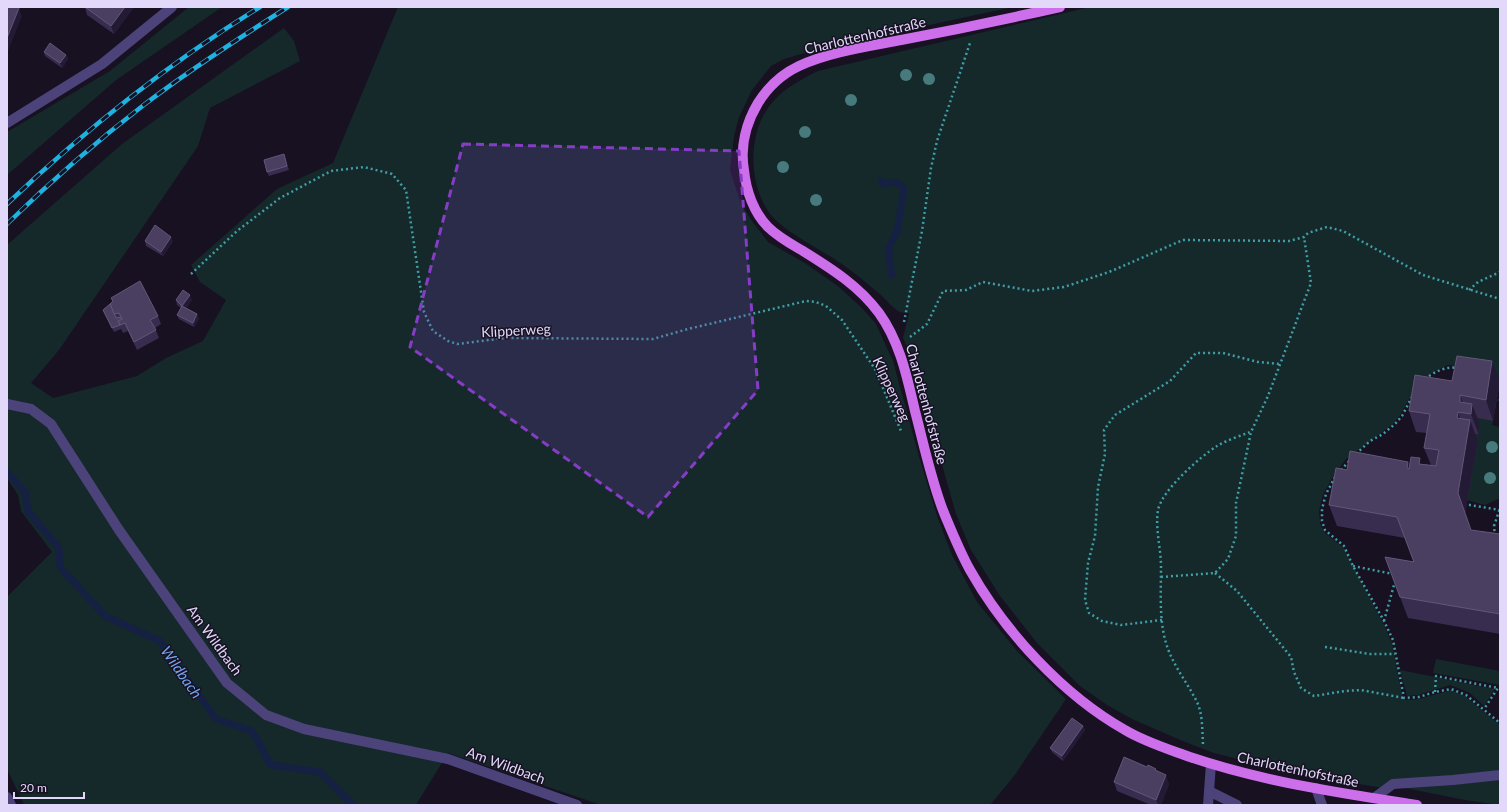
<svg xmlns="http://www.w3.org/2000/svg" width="1507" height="812" font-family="Lato,sans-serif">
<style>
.green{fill:#15292b}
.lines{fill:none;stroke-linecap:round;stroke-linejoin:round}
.stream{stroke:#152043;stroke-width:7}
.path{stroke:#3f9ea6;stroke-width:2.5;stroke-dasharray:2 3;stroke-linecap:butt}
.minor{stroke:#4d437b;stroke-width:10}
.major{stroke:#cd6eeb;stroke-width:10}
.rail-casing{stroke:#1fb1df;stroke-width:4.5}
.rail{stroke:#171122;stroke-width:3;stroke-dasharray:9;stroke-linecap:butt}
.tree{fill:#477a7c}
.wall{fill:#382d4e}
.shaded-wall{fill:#231a35}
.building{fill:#4a3f60;stroke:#625778}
.marked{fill:#853dc5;fill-opacity:0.2;stroke:#853dc5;stroke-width:3;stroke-dasharray:8 5;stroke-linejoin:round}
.labels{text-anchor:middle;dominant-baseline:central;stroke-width:3;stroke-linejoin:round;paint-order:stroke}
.street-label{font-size:14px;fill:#e1d8fa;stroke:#171122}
.water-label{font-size:15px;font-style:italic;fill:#74a4ec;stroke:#171122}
</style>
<rect width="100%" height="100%" fill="#171122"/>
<g class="green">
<polygon points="189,7 222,7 116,80 7,175 7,132 110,71"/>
<polygon points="398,7 1013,7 822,48 784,59 771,66 752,90 739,117 734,136 730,170 740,201 751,220 768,242 805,263 839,287 862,308 876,324 893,361 918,453 937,516 952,555 977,602 1017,651 1066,699 1014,776 990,805 601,805 448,753 416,805 24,805 7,769 7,597 52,552 21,511 18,495 7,478 7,245 122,144 284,28 294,41 300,61 210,108 198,146 59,350 31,383 53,398 137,376 166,358 203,341 226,300 200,282 191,265 277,189 333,163"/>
<path d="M1090 7H1500V378L1466 370 1456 366 1448 365 1432 373 1418 384 1400 415 1393 424 1346 459 1332 478 1323 495 1319 511 1320 523 1324 532 1344 548 1385 627 1392 643 1403 700 1419 699 1451 690 1465 696 1500 725V772L1384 788 1340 781 1265 766 1214 753 1185 742 1132 719 1107 705 1080 686 1037 643 1000 596 971 550 956 514 933 433 914 362 903 338 909 313C906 313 903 313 900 312 894 309 887 301 882 296 870 286 859 276 846 267 825 251 788 235 771 215 748 186 747 133 771 104 784 88 800 80 818 71Z"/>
<polygon points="1468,416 1493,421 1492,425 1500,427 1500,498 1485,505 1467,500 1465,433 1479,435"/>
<polygon points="1436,659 1500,671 1500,685 1433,673"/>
<polygon points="1400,670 1495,689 1484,706 1470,693 1450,685 1418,695 1407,696"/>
<polygon points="1500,776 1500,805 1465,800 1395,786"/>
</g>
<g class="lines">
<g class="stream">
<path d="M881 181 884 184C891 181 899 182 904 189L897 232 889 247V259L892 275"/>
<polyline points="7,472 25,492 28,511 59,548 60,567 105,616 160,641 216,719 252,731 271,765 320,772 353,805"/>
</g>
<g class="path">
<polyline points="191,274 237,231 280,198 331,171 364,167 392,174 406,190 424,312 433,331 448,341 457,344 505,338 653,339 688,329 806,301 816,302 826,306 842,320 875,369 901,431"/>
<polyline points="1469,290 1478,282 1500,272"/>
<polyline points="904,322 922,231 931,168 937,141 970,43"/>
<polyline points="910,337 927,324 943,291 966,290 983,282 1032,291 1064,287 1109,272 1183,240 1289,241 1304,237 1308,233 1327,227 1343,231 1423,275 1500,299"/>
<path d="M1425 379C1434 372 1446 366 1457 368"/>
<polyline points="1500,399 1500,404"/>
<polyline points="1356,454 1370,441 1383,434 1395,424 1402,416 1412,397"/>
<polyline points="1341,470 1351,459"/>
<polyline points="1335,477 1326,494 1322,509 1322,521 1325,530 1344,546 1353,566 1384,621 1393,640 1404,698 1419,697 1435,692 1451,689 1466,695 1500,723"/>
<polyline points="1464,504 1500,510"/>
<polyline points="1495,536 1494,526 1500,508"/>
<polyline points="1353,566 1393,574"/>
<polyline points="1215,573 1237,591 1291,657 1294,672 1301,688 1314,696 1345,691 1361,690 1404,698"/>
<polyline points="1161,577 1215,573 1228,559 1236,536 1236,503 1251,432 1268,396 1311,283 1304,237"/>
<polyline points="1162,620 1121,625 1102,621 1089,613 1085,600 1088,563 1095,536 1098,487 1105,454 1104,430 1115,415 1170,381 1196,353 1223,353 1258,362 1280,364"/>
<polyline points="1384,621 1394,585"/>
<polyline points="1325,647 1370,654 1395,654"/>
<polyline points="1435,692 1436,676 1498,688 1484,709"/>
<path d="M1203 744C1202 730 1203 715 1197 702 1187 682 1172 664 1166 643 1159 620 1161 592 1161 567 1161 548 1155 529 1158 510 1162 490 1200 457 1217 446 1227 440 1240 436 1250 432"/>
</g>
<g class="minor">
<polyline points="7,123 102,64 172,7"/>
<polyline points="7,404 31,409 51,424 119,530 227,683 266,715 304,729 448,759 577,805"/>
<polyline points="1316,788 1322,805"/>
<polyline points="1209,791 1237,805"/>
<polyline points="7,797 11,805"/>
<polyline points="1374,798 1393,784 1453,780 1500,775"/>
<polyline points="1208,805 1211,764"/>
</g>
<path class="major" d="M1060 7C1007 19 954 30 901 40 870 46 828 52 799 66 782 74 768 87 758 103 746 123 740 147 744 170 746 191 754 213 768 227 778 237 791 244 803 251 832 269 859 286 879 313 900 342 907 377 915 411 924 445 931 480 944 513 952 532 960 552 970 570 1005 632 1063 695 1125 730 1145 742 1168 749 1190 757 1264 782 1340 793 1417 805"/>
<g class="rail-casing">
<g id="rail">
<path d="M7 204C84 131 169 63 260 7"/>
<path d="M7 224C50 182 97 141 145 104 191 69 239 38 288 7"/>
</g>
</g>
<use href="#rail" class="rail"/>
</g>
<g class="tree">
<circle cx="906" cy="75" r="6"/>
<circle cx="929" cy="79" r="6"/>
<circle cx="851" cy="100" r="6"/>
<circle cx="805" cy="132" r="6"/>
<circle cx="783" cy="167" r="6"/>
<circle cx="816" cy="200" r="6"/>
<circle cx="1492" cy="447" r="6"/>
<circle cx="1490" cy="478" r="6"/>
</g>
<g class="wall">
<polygon points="85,7 134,7 114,34 87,15"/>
<polygon points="44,52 66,55 68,59 62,68 45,56"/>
<polygon points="285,158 289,170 269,176 267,172"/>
<polygon points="145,241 173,241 163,256 146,246"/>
<polygon points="111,298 158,316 161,324 155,328 159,338 137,350 128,331 123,333 121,329 114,332 103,310 113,301"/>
<polygon points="176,300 192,300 186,308 197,314 199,319 194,327 179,319 177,315 181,308 177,305"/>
<polygon points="1452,381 1500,382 1493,421 1477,418 1480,425 1479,435 1475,434 1478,441 1465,514 1471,530 1500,534 1500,634 1408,618 1385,557 1414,562 1405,538 1337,526 1329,505 1347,470 1409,466 1422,464 1431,465 1424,448 1427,433 1416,432 1409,411"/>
<polygon points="1083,726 1085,730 1063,761 1052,752 1050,748"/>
<polygon points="1157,771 1169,784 1161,805 1151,805 1117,791 1114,782"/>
</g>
<g class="shaded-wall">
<polygon points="125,7 134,7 114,34 111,26"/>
<polygon points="19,8 22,16 7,54 7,38"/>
<polygon points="66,55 68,59 62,68 60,63"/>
<polygon points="171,237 173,241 163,256 161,252"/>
<polygon points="190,295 192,300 184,310 182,306"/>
<polygon points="197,314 199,319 194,327 193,323"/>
<polygon points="1492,361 1500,382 1493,421 1486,400"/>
<polygon points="1460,395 1467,413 1460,402"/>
<polygon points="1472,404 1480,425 1479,435 1471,414"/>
<polygon points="1458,412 1465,433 1457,418"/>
<polygon points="1470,420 1478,441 1465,514 1458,493"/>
<polygon points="1408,462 1415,483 1407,468"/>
<polygon points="1083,726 1085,730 1063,761 1062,756"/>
<polygon points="1166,775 1169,784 1161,805 1158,805 1156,800"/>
</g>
<g class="building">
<polygon points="7,7 17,7 19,8 7,38"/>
<polygon points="85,7 125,7 111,26"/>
<polygon points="50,43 66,55 60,63 44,52"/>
<polygon points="284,154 287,166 267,172 264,160"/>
<polygon points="155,225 171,237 161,252 145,241"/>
<polygon points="140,281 158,316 150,320 156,330 134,342 125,323 120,325 118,321 122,319 119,313 114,314 110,304 113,301 111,298"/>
<polygon points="183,290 190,295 182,306 176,300"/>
<polygon points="110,304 116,318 121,317 122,319 118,321 120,325 112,328 103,310"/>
<polygon points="182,306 197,314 193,323 177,315"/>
<polygon points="1457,356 1492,361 1486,400 1460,395 1460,402 1472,404 1471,414 1458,412 1457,418 1470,420 1458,493 1471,530 1500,534 1500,614 1400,597 1385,557 1414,562 1397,517 1329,505 1336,468 1347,470 1350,451 1408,462 1407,468 1409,469 1411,457 1420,458 1419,464 1436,466 1439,450 1424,448 1430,414 1409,411 1415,375 1452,381"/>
<polygon points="1072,718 1083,726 1062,756 1050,748"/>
<polygon points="1124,757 1147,767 1148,765 1156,769 1155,770 1166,775 1156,800 1114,782"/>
</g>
<path class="marked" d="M463 144 739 151 758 390 648 517 410 347Z"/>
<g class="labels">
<g class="street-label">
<text transform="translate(865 35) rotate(-13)">Charlottenhofstraße</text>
<text transform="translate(516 330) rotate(-3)">Klipperweg</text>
<text transform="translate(892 389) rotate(65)">Klipperweg</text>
<text transform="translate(927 404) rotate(75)">Charlottenhofstraße</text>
<text transform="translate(215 640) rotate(54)">Am Wildbach</text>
<text transform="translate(506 765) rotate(20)">Am Wildbach</text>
<text transform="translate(1298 769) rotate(12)">Charlottenhofstraße</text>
</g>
<g class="water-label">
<text transform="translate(182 672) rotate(55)">Wildbach</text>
</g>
</g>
<rect width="1507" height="812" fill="none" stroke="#e1d8fa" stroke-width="16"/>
<path d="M14 792v6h70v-6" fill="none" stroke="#e1d8fa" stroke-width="2"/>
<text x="20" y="792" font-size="12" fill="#e1d8fa" stroke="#171122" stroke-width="3" paint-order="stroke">20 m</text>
</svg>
